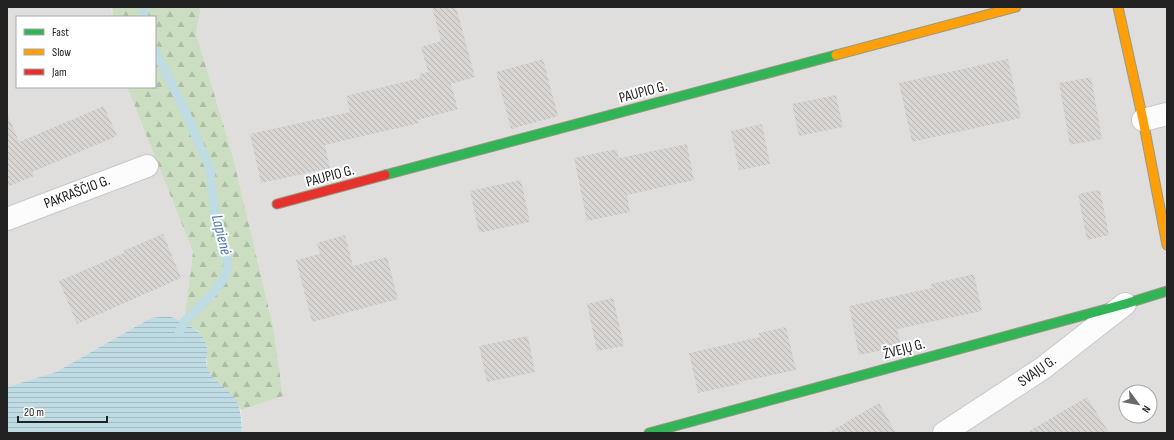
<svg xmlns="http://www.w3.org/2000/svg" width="1174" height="440" font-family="'Sofia Sans Condensed',sans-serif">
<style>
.residential{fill:#dfdedc;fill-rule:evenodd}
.forest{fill:url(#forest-firs)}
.water{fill:url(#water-rules)}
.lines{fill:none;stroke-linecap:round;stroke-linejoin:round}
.stream{stroke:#bfdbe3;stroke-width:9}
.building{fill:url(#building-back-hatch)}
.street-casing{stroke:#c9c8c7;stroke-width:24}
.fast-casing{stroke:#999a82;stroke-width:11}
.slow-casing{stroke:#999a82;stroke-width:11}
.jam-casing{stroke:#999a82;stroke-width:11}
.street{stroke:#fdfcfc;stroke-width:22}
.fast{stroke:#30b455;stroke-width:9}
.slow{stroke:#ff9f0a;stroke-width:9}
.jam{stroke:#e5322d;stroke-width:9}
.labels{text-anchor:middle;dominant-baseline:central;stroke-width:4;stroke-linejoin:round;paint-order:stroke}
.street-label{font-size:15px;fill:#222;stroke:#fff}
.water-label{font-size:16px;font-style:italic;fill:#4a7aab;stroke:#fff}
</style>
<defs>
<pattern id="forest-firs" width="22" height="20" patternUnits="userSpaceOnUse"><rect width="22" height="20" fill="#cbdec1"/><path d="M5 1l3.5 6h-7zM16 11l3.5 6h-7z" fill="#aebea6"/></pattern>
<pattern id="water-rules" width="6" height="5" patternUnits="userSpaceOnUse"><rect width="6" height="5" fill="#bfdbe3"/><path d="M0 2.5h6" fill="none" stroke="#a4bcc2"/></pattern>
<pattern id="building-back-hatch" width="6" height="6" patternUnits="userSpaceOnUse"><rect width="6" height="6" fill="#d7d4d2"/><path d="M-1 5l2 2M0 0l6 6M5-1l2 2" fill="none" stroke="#b8b6b4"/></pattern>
</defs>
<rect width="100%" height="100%" fill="#f0eeeb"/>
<g class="residential">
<polygon points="7,7 111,7 113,17 17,17 17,87 127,87 193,252 184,322 169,316 151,318 56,372 7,387"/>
<path d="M201 7H1167V433H242L241 410 283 396 273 326 233 157 196 33ZM1126 392H1150V416H1126Z"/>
</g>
<polygon class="forest" points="112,7 201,7 196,33 233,157 273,326 283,396 241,410 231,394 214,381 207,369 207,347 198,331 184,322 193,252 127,87 155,87 155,17 113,17"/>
<path class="water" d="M169 316C184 322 203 329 207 348 208 356 204 365 209 372 215 382 222 385 230 393 242 404 241 419 242 433H7V387L56 372 151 318Z"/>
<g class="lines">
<g class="stream">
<polyline points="144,7 144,17"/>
<polyline points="155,50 185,111 210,169 215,217 226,248 228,265 223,280 209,297 184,322 179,332"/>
</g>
</g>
<g class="building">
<polygon points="432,7 456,7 475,77 451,84 458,109 418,120 419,123 325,145 330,168 261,183 250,134 350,112 346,96 420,78 419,74 428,72 421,47 441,41"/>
<polygon points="543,59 558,116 511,129 496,72"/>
<polygon points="1008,59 1021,118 912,142 899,83"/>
<polygon points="1091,77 1102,139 1070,145 1059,83"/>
<polygon points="836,95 843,127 799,136 792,104"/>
<polygon points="104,106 117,136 32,172 34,176 7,187 7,113 19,142"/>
<polygon points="762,124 770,164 739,170 731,131"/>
<polygon points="687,144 694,180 627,195 630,212 587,221 574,158 617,149 619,158"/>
<polygon points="521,180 530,222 479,233 470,191"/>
<polygon points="1100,190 1109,235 1087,240 1078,194"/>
<polygon points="163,234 181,278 77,324 59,281 124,253 123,251"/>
<polygon points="345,235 353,266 387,257 398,299 312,322 296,260 320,254 317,243"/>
<polygon points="974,274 982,311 897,329 901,346 859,355 849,306 932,288 931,284"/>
<polygon points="613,298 624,346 597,351 587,304"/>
<polygon points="786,327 796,370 739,382 740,384 698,393 689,353 760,337 759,333"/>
<polygon points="528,336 535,372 487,382 479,346"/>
<polygon points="1087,397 1109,433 1026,433"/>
<polygon points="879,403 896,433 828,433"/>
</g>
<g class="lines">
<g class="street-casing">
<g id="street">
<polyline points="1143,120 1167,114"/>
<polyline points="7,219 147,166"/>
<polyline points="944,433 1043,368 1125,304"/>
</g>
</g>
<g class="fast-casing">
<g id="fast">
<polyline points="385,175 836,55"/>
<polyline points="649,433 1125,304 1167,291"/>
</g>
</g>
<g class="slow-casing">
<g id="slow">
<polyline points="1118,7 1143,120 1167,245"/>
<polyline points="836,55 1016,7"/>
</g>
</g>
<g class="jam-casing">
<polyline id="jam" points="277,204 385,175"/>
</g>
<use href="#street" class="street"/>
<use href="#fast" class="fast"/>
<use href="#slow" class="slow"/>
<use href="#jam" class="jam"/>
</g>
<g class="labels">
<g class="street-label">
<text transform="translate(643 92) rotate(-15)">PAUPIO G.</text>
<text transform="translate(330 176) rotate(-15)">PAUPIO G.</text>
<text transform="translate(77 192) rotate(-21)">PAKRAŠČIO G.</text>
<text transform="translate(904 349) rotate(-15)">ŽVEJŲ G.</text>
<text transform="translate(1037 371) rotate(-35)">SVAJŲ G.</text>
</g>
<g class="water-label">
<text transform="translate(221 235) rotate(76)">Lapienė</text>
</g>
</g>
<rect width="1174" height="440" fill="none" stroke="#222222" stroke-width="16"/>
<rect x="16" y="16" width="140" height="72" fill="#ffffff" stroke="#a7a7a7"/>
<rect x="24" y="29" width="20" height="6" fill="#30b455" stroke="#a7a7a7"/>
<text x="52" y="36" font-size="12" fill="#222222">Fast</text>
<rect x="24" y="49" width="20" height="6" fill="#ff9f0a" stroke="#a7a7a7"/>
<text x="52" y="56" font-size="12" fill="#222222">Slow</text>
<rect x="24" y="69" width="20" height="6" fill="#e5322d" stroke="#a7a7a7"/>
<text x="52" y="76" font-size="12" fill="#222222">Jam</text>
<g transform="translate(1138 404) rotate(122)"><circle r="19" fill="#ffffff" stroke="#a7a7a7"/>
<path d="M0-3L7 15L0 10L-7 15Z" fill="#6a6968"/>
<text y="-6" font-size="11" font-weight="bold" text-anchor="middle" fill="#222222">N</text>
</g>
<path d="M18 416v6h89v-6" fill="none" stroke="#222222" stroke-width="2"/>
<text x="24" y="416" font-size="12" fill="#222222" stroke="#ffffff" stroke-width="3" paint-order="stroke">20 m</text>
</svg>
